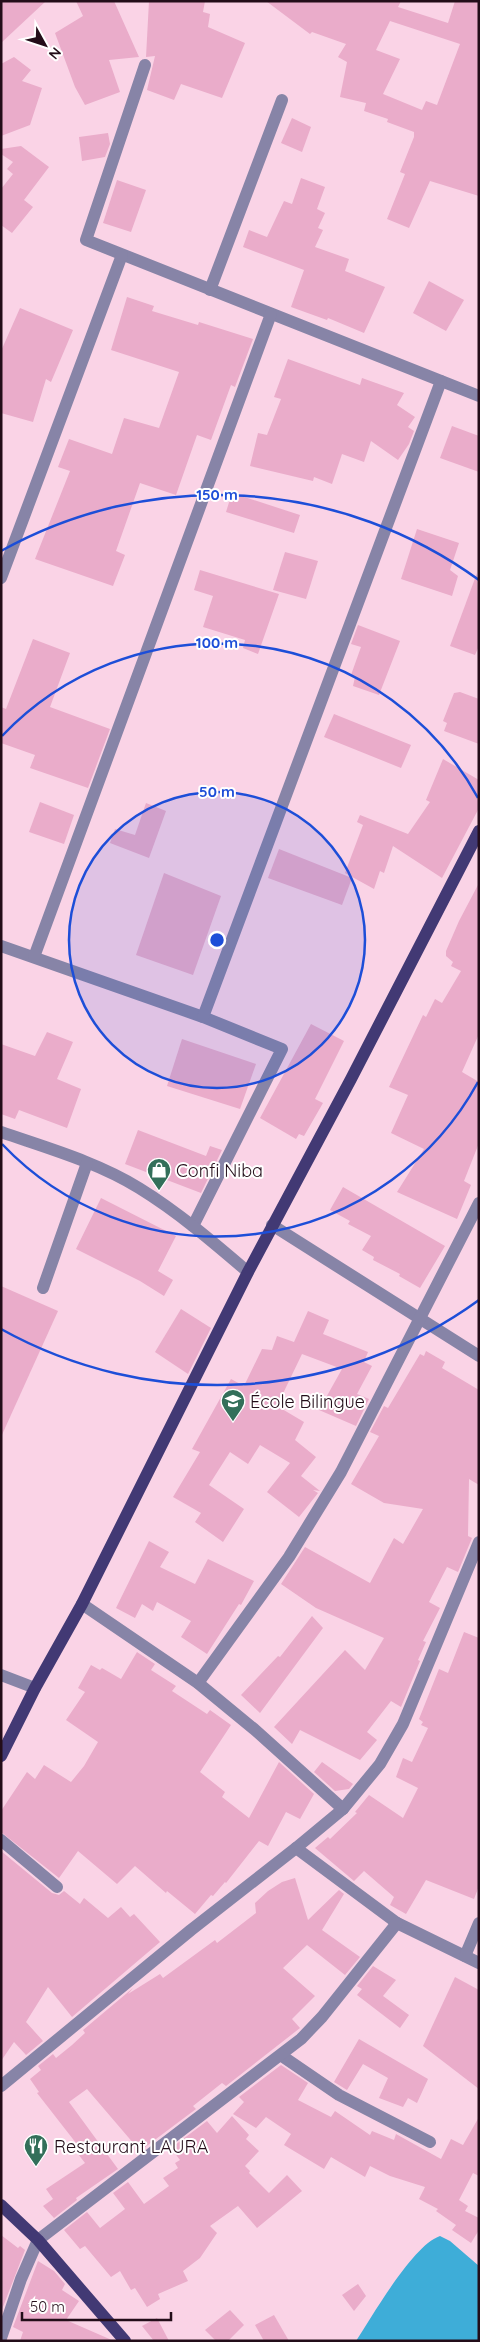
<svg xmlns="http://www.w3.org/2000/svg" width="480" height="2342" font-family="Quicksand,sans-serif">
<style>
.water{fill:#3eadd8}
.building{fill:#eaacca;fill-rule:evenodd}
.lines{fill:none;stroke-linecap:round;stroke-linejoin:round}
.minor{stroke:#8784a7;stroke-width:12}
.major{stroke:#423974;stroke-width:12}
.ring{fill:none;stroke:#1d4ed8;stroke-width:2.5}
.labels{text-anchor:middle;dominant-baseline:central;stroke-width:4;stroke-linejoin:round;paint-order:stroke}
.poi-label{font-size:18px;fill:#230d19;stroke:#fff;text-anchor:start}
.centre{fill:#1d4ed8;stroke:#fff;stroke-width:2.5}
.ring-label{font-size:15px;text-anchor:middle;font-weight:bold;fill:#1d4ed8;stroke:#fff;stroke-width:4;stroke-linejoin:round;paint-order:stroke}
</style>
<rect width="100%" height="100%" fill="#fad3e6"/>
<path class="water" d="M440 2236 450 2241 479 2266V2341H356C373 2315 413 2245 440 2236Z"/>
<g class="building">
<polygon points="1,1 46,1 1,43"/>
<polygon points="76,1 114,1 139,57 109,60 120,92 85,105 75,87 55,33 83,16"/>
<polygon points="149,1 205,1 203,12 210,14 208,27 245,43 222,98 181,84 174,100 147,90 155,56 146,57"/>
<path d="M266 1H401L398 7 448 23 455 1H479V196L430 181 409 228 387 219 405 174 400 172 414 137V132L387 122 388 119 364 111 366 103 340 97 347 62 338 57 346 44 312 32 310 34ZM390 21 460 44 437 105 426 101 422 110 383 94 400 59 376 50Z"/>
<polygon points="14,57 31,70 22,81 42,88 30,125 1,136 1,64"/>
<polygon points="292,118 311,127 302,152 281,143"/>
<polygon points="108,133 110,144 105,157 82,161 79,137"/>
<polygon points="21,146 49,167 24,200 33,207 12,233 1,225 1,189 13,174 7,169 13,162 1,154 1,149"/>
<polygon points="301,178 325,187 317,209 325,213 318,228 323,230 315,247 349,259 345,271 385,287 364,333 328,318 327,320 291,307 304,270 243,247 249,230 267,237 284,201 292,204"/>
<polygon points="117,180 146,190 131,232 103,223"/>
<polygon points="429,281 464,300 446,331 413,313"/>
<polygon points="127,297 154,306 152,311 198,325 199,322 253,339 235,387 231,385 211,440 197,435 176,495 140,483 116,551 125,555 113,586 35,559 70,471 58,467 69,439 112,454 124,418 159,428 179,372 111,350"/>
<polygon points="20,308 73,330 51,382 46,379 33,422 1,413 1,351"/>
<polygon points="288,359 360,385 362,378 404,393 397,405 415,417 408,427 414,431 409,444 398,460 371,441 364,462 342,454 332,484 314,477 313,481 250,466 258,433 267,435 281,399 274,397"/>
<polygon points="452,426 479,436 479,472 440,458"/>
<polygon points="232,493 300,515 294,533 226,512"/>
<polygon points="417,529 459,543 450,570 458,576 452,596 401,579"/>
<polygon points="285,552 318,561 306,599 273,590"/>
<polygon points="200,570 279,594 258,654 243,648 245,640 203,627 213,596 194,590"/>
<polygon points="477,573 479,646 475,655 450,646"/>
<polygon points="358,625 400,641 379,695 353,686 355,677 351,675 361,647 351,644"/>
<polygon points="33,639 70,653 50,707 110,729 88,788 30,768 35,755 1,743 1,707 6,709"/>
<polygon points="460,692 479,699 479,744 444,731 447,723 443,721 454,693"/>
<polygon points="334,714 411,745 401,768 324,737"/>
<polygon points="443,759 479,780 479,808 442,878 393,846 384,873 380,871 374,889 345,873 363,825 357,822 360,815 408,834 430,802 426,800"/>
<polygon points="40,802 74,815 64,844 29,832"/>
<polygon points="146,803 166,811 149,858 110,843 115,829 135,835"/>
<polygon points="279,849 352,878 342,905 268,878"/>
<polygon points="164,873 221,896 193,975 136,955"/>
<polygon points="479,883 479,1034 462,1072 479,1082 479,1143 464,1181 471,1185 457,1219 397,1192 424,1149 391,1133 408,1095 389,1087 423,1015 426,1017 435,999 442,1003 461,971 451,966 453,962 446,956 446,951 459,921"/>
<polygon points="311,1024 344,1041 315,1099 323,1103 304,1136 299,1134 296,1139 260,1118"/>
<polygon points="47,1032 73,1042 57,1079 81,1089 67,1128 19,1110 15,1119 1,1114 1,1044 35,1056"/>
<polygon points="182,1039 256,1064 240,1109 167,1086"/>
<polygon points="138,1130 206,1156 210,1146 222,1150 201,1193 125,1164"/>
<polygon points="343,1187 445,1246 420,1288 399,1276 400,1274 373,1260 374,1257 362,1250 371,1236 348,1224 350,1221 330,1210"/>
<polygon points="101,1198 176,1236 158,1271 173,1280 164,1296 140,1281 76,1249"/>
<polygon points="1,1286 58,1311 1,1437"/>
<polygon points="181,1309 211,1328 188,1374 155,1352"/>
<polygon points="308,1311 329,1320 323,1334 368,1352 364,1362 372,1366 357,1394 369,1399 356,1426 319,1410 342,1369 302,1354 277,1406 304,1422 295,1440 316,1457 301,1476 320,1491 313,1490 318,1493 299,1517 267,1492 290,1463 260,1445 248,1464 230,1452 209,1485 244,1509 223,1542 195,1522 201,1513 173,1497 200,1452 192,1449 231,1379 244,1386 262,1349 272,1350 277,1336 294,1342"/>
<polygon points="426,1351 445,1362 442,1368 479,1390 479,1485 469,1479 468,1536 472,1538 458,1572 447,1567 429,1602 440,1608 423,1641 426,1642 418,1660 420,1661 401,1707 391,1701 367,1732 377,1740 360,1760 300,1730 292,1744 274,1727 345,1650 365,1670 384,1638 316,1608 281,1584 305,1547 370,1583 394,1538 403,1544 423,1509 384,1503 351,1484 379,1436 370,1432 384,1406 388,1408 420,1354 424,1356"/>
<polygon points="149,1541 169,1552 160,1567 195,1584 208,1559 254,1581 241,1605 239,1604 207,1654 181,1637 191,1621 157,1602 153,1611 142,1604 135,1618 116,1608"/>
<polygon points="312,1616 323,1628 260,1713 241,1695 278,1656 280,1657"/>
<polygon points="464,1632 479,1638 479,1886 474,1899 426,1880 406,1914 390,1905 394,1897 364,1871 354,1881 315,1848 328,1837 330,1839 357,1813 355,1812 369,1795 403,1818 418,1788 396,1777 403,1758 412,1762 428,1728 421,1725 423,1722 419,1719 439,1669 448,1673"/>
<polygon points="137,1652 155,1664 151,1670 176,1686 172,1691 207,1714 210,1710 231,1725 200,1772 225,1792 222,1797 249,1818 279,1762 314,1794 300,1819 286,1812 268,1846 259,1841 226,1883 225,1882 213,1896 211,1895 195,1914 167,1891 166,1893 135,1866 117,1884 78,1851 59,1878 1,1832 1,1811 27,1772 35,1779 44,1765 71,1782 84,1766 98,1742 66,1720 85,1692 78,1688 91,1665 100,1670 102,1668 121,1679"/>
<polygon points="322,1762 353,1784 349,1789 335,1791 314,1772"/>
<polygon points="1,1851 52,1893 59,1895 64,1891 80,1904 84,1898 108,1918 121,1907 130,1917 134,1914 160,1942 72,2017 48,1987 26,2022 43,2041 26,2055 14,2042 1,2061"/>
<polygon points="295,1878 308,1920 339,1890 344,1894 322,1930 360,1957 345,1975 307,1945 283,1968 315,1996 292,2019 300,2028 226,2086 222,2083 193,2106 196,2109 140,2151 87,2089 69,2102 118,2169 76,2198 77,2200 54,2218 43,2206 53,2199 46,2189 85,2163 75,2150 76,2149 73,2145 76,2143 37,2093 39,2092 30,2079 41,2070 38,2066 53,2054 56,2058 72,2045 85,2033 83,2030 133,1988 128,1994 160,1974 163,1978 215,1940 217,1943 256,1913 255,1903 268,1891 282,1882"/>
<polygon points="373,1966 396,1980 383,1996 409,2015 400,2028 357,1995 362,1989 357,1986"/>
<polygon points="455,1977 479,1990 479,2089 423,2046"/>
<polygon points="359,2039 428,2079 417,2103 408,2098 403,2107 379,2098 388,2078 363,2064 347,2090 334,2082"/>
<polygon points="281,2065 308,2083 298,2100 331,2117 335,2111 370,2135 372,2131 394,2140 396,2134 441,2159 451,2139 463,2145 479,2117 479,2176 473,2173 459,2200 468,2206 465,2211 479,2218 479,2230 471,2243 452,2230 456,2225 436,2211 438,2209 419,2199 425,2187 390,2176 370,2166 365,2177 331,2157 324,2169 284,2145 291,2134 266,2117 256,2128 233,2114 244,2102 239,2097"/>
<polygon points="232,2116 249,2135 246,2139 259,2151 245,2166 250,2171 249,2173 269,2193 287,2175 302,2191 257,2228 238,2206 210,2226 217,2233 200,2258 183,2271 188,2281 158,2294 160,2299 147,2307 135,2288 131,2290 120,2271 111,2277 85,2246 80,2249 64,2230 87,2212 100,2228 125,2209 113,2193 128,2182 144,2204 169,2186 163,2178 178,2168 175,2163 180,2160 171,2148 207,2121 217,2133"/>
<polygon points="1,2235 18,2248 20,2246 25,2250 1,2312"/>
<polygon points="38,2261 54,2271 65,2284 62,2290 79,2301 66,2320 114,2341 20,2341 23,2332 13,2327"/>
<polygon points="358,2284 366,2296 354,2311 342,2295"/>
<polygon points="230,2310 244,2325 228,2341 216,2341 205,2330"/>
<polygon points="274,2315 289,2341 264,2341 255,2325"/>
<polygon points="157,2318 169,2341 154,2341 142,2326"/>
</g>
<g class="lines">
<g class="minor">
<polyline points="145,65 86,240 479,396"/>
<polyline points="210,290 282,100"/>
<polyline points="1,578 122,255"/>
<polyline points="1,946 203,1017 282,1049 193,1226"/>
<polyline points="34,957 271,314"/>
<polyline points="203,1017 441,381"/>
<path d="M1 1132C47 1148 97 1162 139 1188 178 1212 213 1242 248 1272"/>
<polyline points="272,1225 479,1356"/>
<polyline points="43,1288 87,1163"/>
<polyline points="82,1604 198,1683 254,1729 343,1809"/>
<polyline points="1,1675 35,1688"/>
<polyline points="198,1683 289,1557 341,1472 479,1203"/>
<polyline points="1,1840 57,1887"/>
<polyline points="296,1848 397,1923 479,1963"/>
<polyline points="465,1956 479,1923"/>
<polyline points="282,2056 339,2095 430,2142"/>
<polyline points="1,2086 191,1930 296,1848 343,1809 380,1764 403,1724 479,1542"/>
<polyline points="1,2338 21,2279 38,2240 301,2039 322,2017 397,1923"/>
</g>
<g class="major">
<polyline points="1,1756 35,1688 82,1604 248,1272 351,1079 479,831"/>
<polyline points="1,2205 38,2240 125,2341"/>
</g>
</g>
<circle cx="217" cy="940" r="148" fill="#1d4ed8" fill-opacity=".12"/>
<g class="ring">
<circle cx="217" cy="940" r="148"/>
<path d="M478 1082A297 297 0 0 1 2 1144M2 736A297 297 0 0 1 478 798"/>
<path d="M479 1300A445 445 0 0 1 1 1329M1 551A445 445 0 0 1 479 580"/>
</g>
<defs>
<g id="shop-pin" transform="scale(1.25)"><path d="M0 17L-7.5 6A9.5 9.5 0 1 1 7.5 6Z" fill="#336f5a" stroke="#fff"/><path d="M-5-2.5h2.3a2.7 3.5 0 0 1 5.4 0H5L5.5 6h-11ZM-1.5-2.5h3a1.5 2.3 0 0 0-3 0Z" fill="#fff"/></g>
<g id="school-pin" transform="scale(1.25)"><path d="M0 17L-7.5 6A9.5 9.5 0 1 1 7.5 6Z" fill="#336f5a" stroke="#fff"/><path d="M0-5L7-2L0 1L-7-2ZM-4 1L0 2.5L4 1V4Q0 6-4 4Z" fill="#fff"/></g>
<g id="restaurant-pin" transform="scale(1.25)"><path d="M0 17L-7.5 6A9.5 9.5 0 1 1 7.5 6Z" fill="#336f5a" stroke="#fff"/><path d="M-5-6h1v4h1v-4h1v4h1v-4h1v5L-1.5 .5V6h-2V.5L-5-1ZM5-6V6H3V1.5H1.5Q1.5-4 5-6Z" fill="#fff"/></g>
</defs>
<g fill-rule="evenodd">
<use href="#shop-pin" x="159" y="1170"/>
<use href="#school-pin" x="233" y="1401"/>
<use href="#restaurant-pin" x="36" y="2146"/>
</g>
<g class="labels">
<g class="poi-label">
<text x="176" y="1170">Confi Niba</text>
<text x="250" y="1401">École Bilingue</text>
<text x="54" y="2146">Restaurant LAURA</text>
</g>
</g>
<circle cx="217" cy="940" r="8" class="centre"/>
<g class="ring-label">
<text x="217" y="500">150 m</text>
<text x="217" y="648">100 m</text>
<text x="217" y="797">50 m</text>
</g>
<rect width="480" height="2342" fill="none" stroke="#230d19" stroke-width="5"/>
<g transform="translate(45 45) rotate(130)" stroke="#ffffff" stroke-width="4" paint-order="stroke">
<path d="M0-4L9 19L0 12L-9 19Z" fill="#230d19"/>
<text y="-8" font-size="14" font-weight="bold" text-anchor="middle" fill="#230d19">N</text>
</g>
<path d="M22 2312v8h149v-8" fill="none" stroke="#230d19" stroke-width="2.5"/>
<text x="30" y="2312" font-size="15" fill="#230d19" stroke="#ffffff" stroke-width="4" paint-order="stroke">50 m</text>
</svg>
